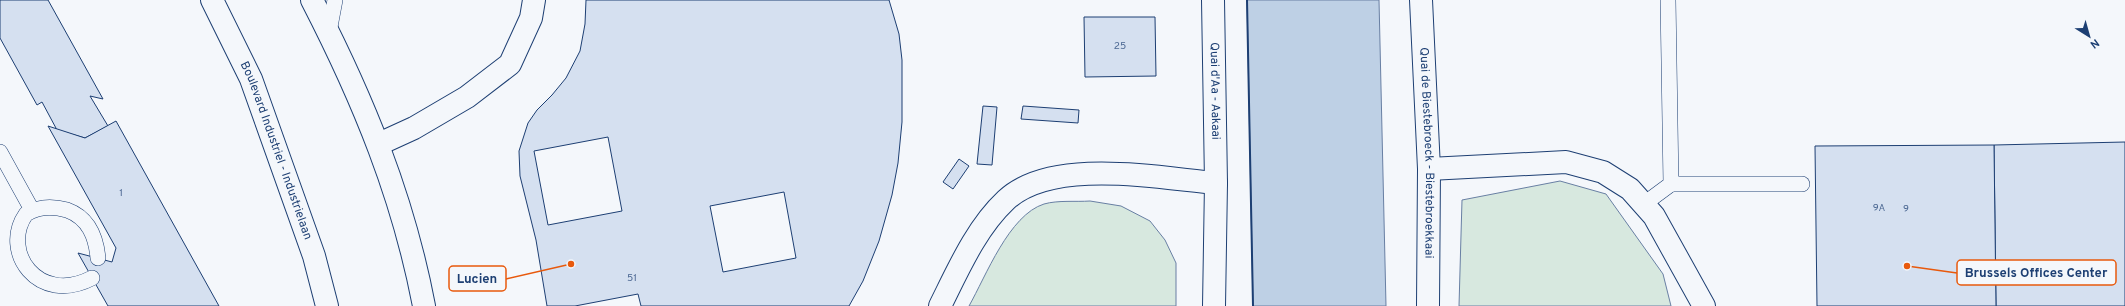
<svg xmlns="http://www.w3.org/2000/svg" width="2125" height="306" font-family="Overpass,sans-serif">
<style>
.green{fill:#d7e8df;stroke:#687fa3}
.water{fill:#bed0e5;stroke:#687fa3}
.building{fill:#d5e0f0;stroke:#1d3f73;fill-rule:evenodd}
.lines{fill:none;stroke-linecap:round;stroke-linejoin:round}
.lane-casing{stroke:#1d3f73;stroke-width:16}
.street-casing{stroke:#1d3f73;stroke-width:24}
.primary-casing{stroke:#1d3f73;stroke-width:24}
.lane{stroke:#f4f7fb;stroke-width:15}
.street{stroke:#f4f7fb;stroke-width:22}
.primary{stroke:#f4f7fb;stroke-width:22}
.wall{stroke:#1d3f73;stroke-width:2}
.labels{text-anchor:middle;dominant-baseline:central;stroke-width:3;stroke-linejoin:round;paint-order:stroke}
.number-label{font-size:10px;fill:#4b6792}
.street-label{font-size:12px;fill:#1d3f73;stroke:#f4f7fb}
.leader{fill:none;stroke:#e8590c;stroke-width:1.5}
.callout-dot{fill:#e8590c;stroke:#f4f7fb;stroke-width:1.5}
.callout{fill:#f4f7fb;stroke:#e8590c;stroke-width:1.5}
.callout-label{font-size:13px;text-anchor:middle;font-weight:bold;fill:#1d3f73}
</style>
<rect width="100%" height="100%" fill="#f4f7fb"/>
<g class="green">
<polygon points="1560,181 1606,194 1663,274 1671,306 1459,306 1462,200"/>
<path d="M1090 201 1121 206 1150 221 1165 240 1176 263V306H969C986 276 1009 215 1044 204 1058 200 1076 202 1090 201Z"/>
</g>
<polygon class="water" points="1247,0 1379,0 1386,306 1253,306"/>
<g class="building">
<polygon points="0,0 48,0 103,99 90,96 108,126 85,138 57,130 42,102 37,105 0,38"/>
<path d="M586 0H889L899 34 902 60V122L898 163 892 195 879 241 863 281 849 306H641L638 294 575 306H547L536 240 520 176 519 151 528 123 537 110 552 95 566 78 580 51 585 24ZM608 137 622 211 548 225 534 151ZM784 192 796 258 723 272 710 206Z"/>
<polygon points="1084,17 1155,17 1156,76 1085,77"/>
<polygon points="983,106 997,107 992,165 977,164"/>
<polygon points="1023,106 1079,110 1078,123 1021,119"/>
<polygon points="116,121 219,306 108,306 78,253 112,262 116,248 48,126 85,138"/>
<polygon points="2125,142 2125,306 1996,306 1994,145"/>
<polygon points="1994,145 1996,306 1817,306 1815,146"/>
<polygon points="959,159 969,166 953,189 943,182"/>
</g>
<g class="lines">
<g class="lane-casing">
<g id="lane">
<polyline points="329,32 335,0"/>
<polyline points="0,152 32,210"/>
<polyline points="1671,184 1802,184"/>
<polyline points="1644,204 1671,184 1668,0"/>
<path d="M92 278C38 306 0 251 26 214 39 206 53 206 67 210 89 218 96 237 98 258"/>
</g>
</g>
<g class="street-casing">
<g id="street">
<path id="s1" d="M1213 0 1216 183 1214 306"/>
<path id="s2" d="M1421 0 1429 169 1428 306"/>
<polyline points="379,144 414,128 467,97 510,64 531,18 534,0"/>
</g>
</g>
<g class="primary-casing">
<g id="primary">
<path id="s3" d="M212 0 251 79 314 256 327 306"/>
<path d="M312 0C363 99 403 196 424 306"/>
<polyline points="1429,169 1566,162 1603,172 1630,189 1654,216 1704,306"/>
<path d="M940 306C958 270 976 228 1006 200 1052 157 1158 178 1216 183"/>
</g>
</g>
<use href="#lane" class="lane"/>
<use href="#street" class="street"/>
<use href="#primary" class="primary"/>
<polyline class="wall" points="1247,0 1253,306"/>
</g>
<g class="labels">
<g class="number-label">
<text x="1120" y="46">25</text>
<text x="121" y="193">1</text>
<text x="1879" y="208">9A</text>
<text x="1906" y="209">9</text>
<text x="632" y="278">51</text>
</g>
<g class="street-label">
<text stroke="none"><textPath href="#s1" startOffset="91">Quai d'Aa - Aakaai</textPath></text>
<text stroke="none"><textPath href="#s3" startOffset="164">Boulevard Industriel - Industrielaan</textPath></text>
<text stroke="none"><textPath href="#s2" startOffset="153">Quai de Biestebroeck - Biestebroekkaai</textPath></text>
</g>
</g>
<path class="leader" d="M1907 266L1957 273M571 264L506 279"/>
<g class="callout-dot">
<circle cx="1907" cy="266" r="4"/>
<circle cx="571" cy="264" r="4"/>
</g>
<g class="callout">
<rect x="1957" y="260" width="159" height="25" rx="4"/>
<rect x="449" y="266" width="57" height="25" rx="4"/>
</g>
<g class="callout-label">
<text x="2036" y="277">Brussels Offices Center</text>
<text x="477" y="283">Lucien</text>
</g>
<g transform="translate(2089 36) rotate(143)" stroke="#f4f7fb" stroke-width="3" paint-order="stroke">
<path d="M0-3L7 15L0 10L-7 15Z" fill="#1d3f73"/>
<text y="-6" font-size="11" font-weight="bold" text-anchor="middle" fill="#1d3f73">N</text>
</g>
</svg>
